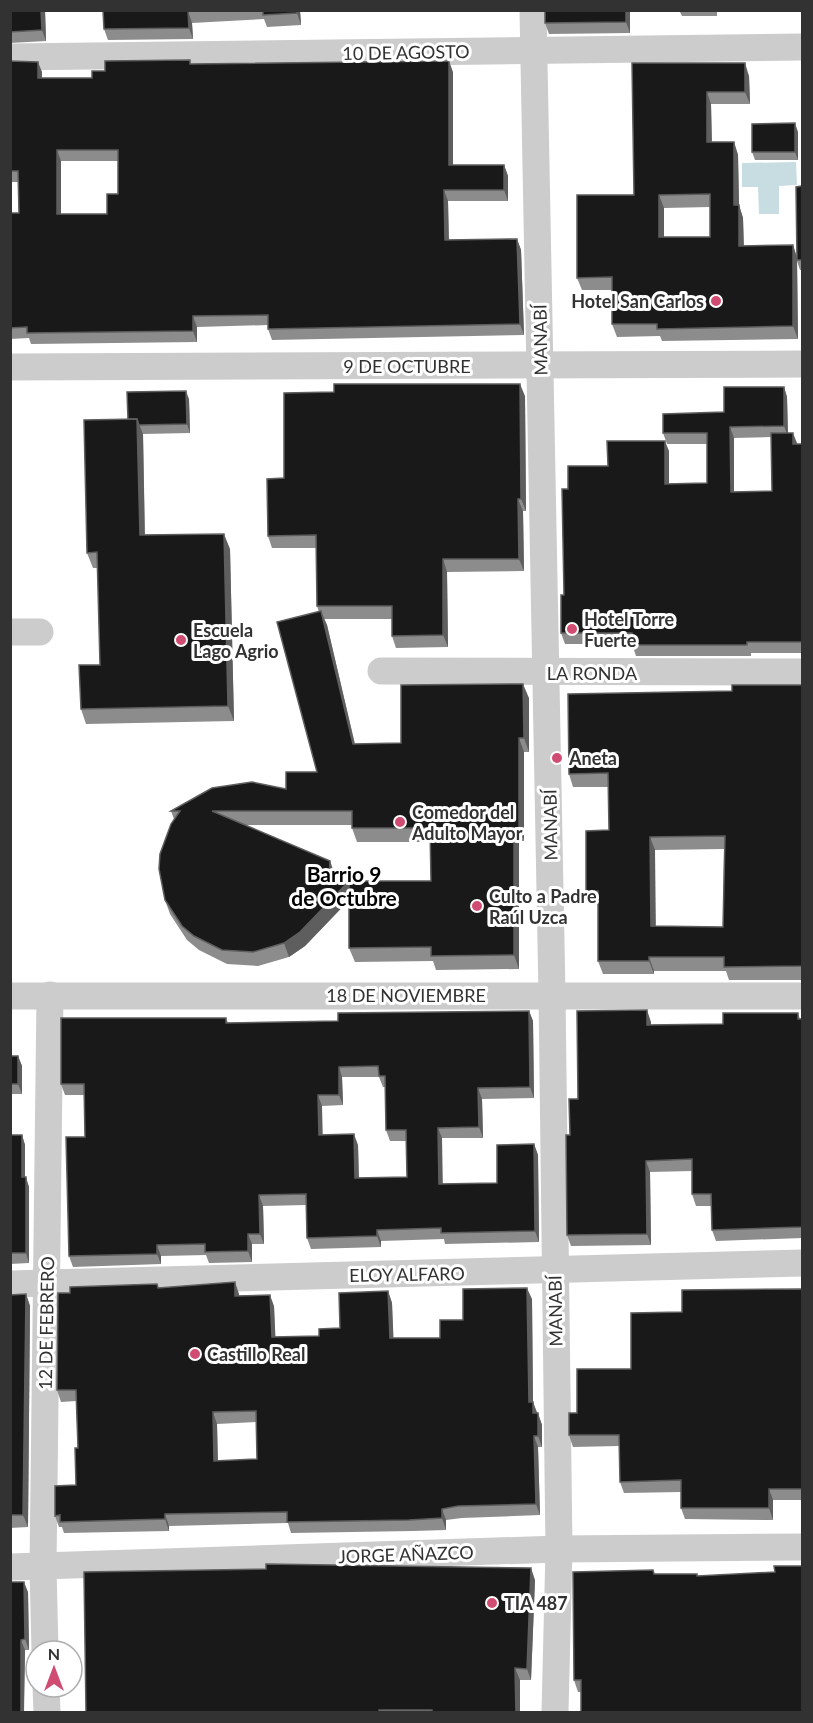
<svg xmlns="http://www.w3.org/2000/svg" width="813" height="1723" font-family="Lato,sans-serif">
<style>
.water{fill:#c7dde1}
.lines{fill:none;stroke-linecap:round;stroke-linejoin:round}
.minor{stroke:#ccc;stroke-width:27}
.wall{fill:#8c8c8c;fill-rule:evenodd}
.shaded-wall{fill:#5e5e5e}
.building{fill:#191919;stroke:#5e5e5e;stroke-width:1.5;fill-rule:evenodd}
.poi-dot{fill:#d14c72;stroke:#fff;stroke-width:2}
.labels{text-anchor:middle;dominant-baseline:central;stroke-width:6;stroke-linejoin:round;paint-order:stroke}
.street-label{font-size:18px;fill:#323232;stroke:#fff}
.poi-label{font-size:18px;font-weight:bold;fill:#323232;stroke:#fff;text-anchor:start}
.quarter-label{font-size:21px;font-weight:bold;fill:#000;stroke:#fff}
</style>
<rect width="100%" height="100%" fill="#fff"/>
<polygon class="water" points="796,162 797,185 779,186 779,214 759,214 758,187 742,187 742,163"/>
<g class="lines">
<g class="minor">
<polyline points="533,10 552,994 559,1549 555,1712"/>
<polyline points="10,57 802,47"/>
<polyline points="10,367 802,364"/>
<polyline points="10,632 40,632"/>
<polyline points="381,671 802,672"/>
<polyline points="10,996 802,996"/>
<polyline points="10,1284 802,1263"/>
<polyline points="10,1567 559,1549 802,1547"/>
<polyline points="45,1651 43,1567 50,995"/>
<polyline points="46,1687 47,1712"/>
</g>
</g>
<g class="wall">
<polygon points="10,10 45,10 46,41 10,43"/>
<polygon points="103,10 300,10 301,25 267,27 264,19 192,23 193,39 108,40 104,29"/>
<polygon points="545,10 630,10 630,33 549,34 545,23"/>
<polygon points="679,10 717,10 717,16 682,16"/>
<polygon points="761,10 802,10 802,11 762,11"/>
<path d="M10 61 42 72V78H92L105 71 191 64 453 72V165H504L508 176V201H448L449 240 517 239 521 250 524 335 272 340 268 329V325L197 327V342L31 344 29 338 10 339V213H19L18 182H10ZM61 161H118V194L107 214H61Z"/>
<path d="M632 63 749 76 750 104H711L712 142H734L738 155 739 205 743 218 744 246 793 245 797 257 802 186V270H800L797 261 798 339 662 341 660 336 617 337 612 324V290H582L577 278 634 195ZM710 207V237H664V208Z"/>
<polygon points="798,132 798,160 755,160 752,152"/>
<path d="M784 387 787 397 788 433 797 444H802V653H751V656H636L632 644H565L561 633 564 595 568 489 608 466 669 451V484L707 483V444H667L663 433 724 412ZM771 437 772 491 734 492V438Z"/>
<path d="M525 396 526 511H523L524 571 447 572 448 647 396 648 392 636V619H324L327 625 355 744 401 743 529 698V752H524V841H519V969L436 970 433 961 355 962 349 948V900L305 946 289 957 258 966 227 964 199 950 187 940 170 914 165 900 174 819 171 811 286 789 317 772 319 612 317 606V548H272L268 536 284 478ZM246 825H352V828L357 842H430L431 881H335V875Z"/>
<polygon points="189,399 190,433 143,434 145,535 230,549 234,721 86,724 81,709 100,665 98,568 93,568 87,553 128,419"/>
<path d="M802 685V980H729L726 971H654V974H603L598 961V905H591L586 892 609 830V787H573L569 774 732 691ZM724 849 723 927 655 926V850Z"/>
<path d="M529 1011 533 1021 534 1098 482 1099 483 1138H442V1184L497 1183 534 1144 538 1155 539 1242 445 1244 444 1239 381 1241V1247L311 1249 307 1238 306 1205 263 1206 264 1244H252V1262L209 1263 206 1255 161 1256V1264L73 1267 69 1256 85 1137 84 1095H65L61 1084 226 1018 228 1023 338 1021ZM342 1077H379L383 1087H385L386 1130 390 1141H406L407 1177 359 1178 358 1145 322 1135V1106L343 1105Z"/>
<polygon points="798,1013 800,1019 802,1019 802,1238 716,1241 712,1230 712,1206 696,1206 692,1194 692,1171 650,1172 651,1245 571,1246 567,1235 570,1135 578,1099 651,1022 651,1025 723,1024"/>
<polygon points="10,1056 18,1056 22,1066 22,1094 10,1094"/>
<polygon points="10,1135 22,1135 25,1145 25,1177 29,1187 29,1263 10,1264"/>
<path d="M157 1284 159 1288 239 1294V1296L274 1306 275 1337 319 1336 340 1328 388 1291 392 1303 393 1338H440L463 1320 532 1299 533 1402 542 1425V1447H538L540 1515 462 1518 446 1520V1530L413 1531 291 1533 288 1523 169 1526V1531L64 1533 62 1527H59L55 1516 76 1485 78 1448 76 1401 61 1402 57 1390 70 1293ZM256 1422 257 1459 218 1461 217 1424Z"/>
<polygon points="802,1289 802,1500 773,1500 773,1520 685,1519 681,1508 681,1492 624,1493 620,1482 619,1446 573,1447 569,1435 577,1413 631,1369 682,1312"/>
<polygon points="26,1294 30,1306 28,1527 10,1528 10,1295"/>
<polygon points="802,1566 581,1692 578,1692 574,1680 653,1570 655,1574 697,1574 698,1576 775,1572"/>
<polygon points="535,1580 531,1680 520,1680 520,1713 86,1713"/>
<polygon points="28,1592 29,1650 25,1650 24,1698 10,1713"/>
</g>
<g class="shaded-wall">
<polygon points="41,10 45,10 46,41 42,30"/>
<polygon points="296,10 300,10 301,25"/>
<polygon points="626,10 630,10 630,33 626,22"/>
<polygon points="188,11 192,23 193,39 189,28"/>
<polygon points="449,61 453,72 453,176 449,165"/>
<polygon points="38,62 42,72 42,89 38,78"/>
<polygon points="745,63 749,76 750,104 745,92"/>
<polygon points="707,92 711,104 712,155 707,142"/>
<polygon points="795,123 798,132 798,160 795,152"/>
<polygon points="734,142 738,155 739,205 743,218 744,259 739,246 734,205"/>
<polygon points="57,150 61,161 61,225 57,214"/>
<polygon points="504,165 508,176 508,201 504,190"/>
<polygon points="444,190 448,201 449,251 445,240"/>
<polygon points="659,195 664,208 664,250 659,237"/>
<polygon points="517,239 521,250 524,335 520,324"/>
<polygon points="793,245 797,258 798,339 793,326"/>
<polygon points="193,316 197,327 197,342 193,331"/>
<polygon points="520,384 525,396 526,511 521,499"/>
<polygon points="784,387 787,397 788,437 784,426"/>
<polygon points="186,391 189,399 190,433 187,424"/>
<polygon points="137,419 143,434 145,551 140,535"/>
<polygon points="730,427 734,438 734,503 731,492"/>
<polygon points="793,433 797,443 797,455 793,444"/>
<polygon points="665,441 669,451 669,495 665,484"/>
<polygon points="518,499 523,511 524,571 519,559"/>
<polygon points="224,534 230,549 234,721 228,706"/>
<polygon points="443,559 447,572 448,647 443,635"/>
<polygon points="321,611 327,625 358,758 353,744"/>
<polygon points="523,684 529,698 529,752 524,738"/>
<polygon points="519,738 524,752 524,841 519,828"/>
<polygon points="514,828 519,841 519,969 514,955"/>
<polygon points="650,837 655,850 656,939 651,926"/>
<polygon points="330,861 335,875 334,895 329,881"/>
<polygon points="349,881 354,895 305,946 289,957 284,943"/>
<polygon points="649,957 654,971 654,974 649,961"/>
<polygon points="647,1010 651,1022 651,1037 647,1025"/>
<polygon points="529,1011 533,1021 534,1098 530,1087"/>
<polygon points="18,1056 22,1066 22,1094 18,1084"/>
<polygon points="339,1067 342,1077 343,1105 339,1095"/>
<polygon points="478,1088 482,1099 483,1138 479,1127"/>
<polygon points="318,1095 322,1106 323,1146 319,1135"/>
<polygon points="438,1128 442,1138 443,1195 439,1184"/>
<polygon points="354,1134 358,1145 359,1189 355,1178"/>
<polygon points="22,1135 25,1145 25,1187 22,1177"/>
<polygon points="534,1144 538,1155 539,1242 535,1231"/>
<polygon points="646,1161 650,1172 651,1245 647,1234"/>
<polygon points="26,1177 29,1187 29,1263 26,1253"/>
<polygon points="259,1195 263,1206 264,1244 260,1234"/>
<polygon points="377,1230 381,1241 381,1247 377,1236"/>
<polygon points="248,1234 252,1244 252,1262 248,1251"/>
<polygon points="157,1245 161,1256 161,1264 157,1254"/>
<polygon points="235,1282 239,1294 239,1307 235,1296"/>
<polygon points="527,1288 532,1299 533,1402 537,1413 537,1425 529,1402"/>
<polygon points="388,1291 392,1303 394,1350 390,1338"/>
<polygon points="26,1294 30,1306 28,1527 23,1515"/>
<polygon points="270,1295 274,1306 276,1349 272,1337"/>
<polygon points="213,1412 217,1424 218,1472 214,1461"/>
<polygon points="538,1413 542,1425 542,1447 538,1436"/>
<polygon points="534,1436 538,1447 540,1515 536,1504"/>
<polygon points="769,1489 773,1500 773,1520 769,1508"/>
<polygon points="442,1509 446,1520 446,1530 442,1518"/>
<polygon points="165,1514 169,1526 169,1531 165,1519"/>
<polygon points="531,1568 535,1580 531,1680 527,1669"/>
<polygon points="24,1582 28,1592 29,1650 25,1639"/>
<polygon points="21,1640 25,1650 24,1713 21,1713"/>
<polygon points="515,1668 520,1680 520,1713 516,1713"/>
</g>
<g class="building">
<polygon points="10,10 41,10 42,30 10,32"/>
<polygon points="103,10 206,10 188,11 189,28 104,29"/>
<polygon points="263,10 296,10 297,13 263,15"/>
<polygon points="545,10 626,10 626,22 545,23"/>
<path d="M190 60V64L449 61V165H504V190H444L445 240 517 239 520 324 268 329V315L193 316V331L27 333V327L10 328V213H19L18 171H10V61L38 62V78H92V71H105V61ZM57 150H118V194H107V214H57Z"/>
<path d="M632 63H745V92H707V142H734V205H739V246L793 245V326L657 329V324H612V277L577 278V195H634ZM710 194V237H659V195Z"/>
<polygon points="795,123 795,152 752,152 752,124"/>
<polygon points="802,186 802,260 797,260 796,187"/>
<polygon points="334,384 520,384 521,499 518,499 519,559 443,559 443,635 392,636 392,606 317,606 316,535 268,536 267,479 284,478 284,393 334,392"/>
<polygon points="724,387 784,387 784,426 730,427 731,492 772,491 771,433 793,433 793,444 802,444 802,642 747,642 747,645 632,645 632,633 561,633 561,595 564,595 562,489 568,489 568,466 608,466 607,441 665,441 665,484 707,483 707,433 663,433 663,414 724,412"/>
<polygon points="186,391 187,424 139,425 137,419 128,419 127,392"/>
<polygon points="137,419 140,535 224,534 228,706 81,709 79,665 100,665 97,552 87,553 84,420"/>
<polygon points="321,611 353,744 401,743 401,685 523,684 524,738 519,738 519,828 514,828 514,955 431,956 431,947 349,948 349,881 431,881 430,828 352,828 352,811 212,811 330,861 329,881 349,881 300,932 284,943 253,952 222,950 194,936 182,926 165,900 159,869 160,854 171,824 180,811 171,811 212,788 252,782 286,789 286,772 317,772 277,622"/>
<path d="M732 685H802V966L724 967V957H649V961H598V891L586 892V831L609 830 608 773 569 774 568 694 732 691ZM725 836 723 927 651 926 650 837Z"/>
<polygon points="647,1010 647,1025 723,1024 723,1013 798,1013 798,1019 802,1019 802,1227 712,1230 711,1194 692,1194 692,1159 646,1161 647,1234 567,1235 566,1135 570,1135 569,1099 578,1099 577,1011"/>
<path d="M529 1011 530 1087 478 1088 479 1127 438 1128 439 1184 497 1183V1145L534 1144 535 1231 441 1233V1228L377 1230V1236L307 1238 306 1194 259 1195 260 1234H248V1251L205 1252V1244L157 1245V1254L69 1256 66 1137H85L84 1084H61V1018H226V1023L338 1021V1013ZM378 1066 379 1076H385L386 1130H406L407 1177 355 1178 354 1134 319 1135 318 1095H339V1067Z"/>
<rect x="10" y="1056" width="8" height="28"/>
<polygon points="10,1135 22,1135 22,1177 26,1177 26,1253 10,1253"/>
<path d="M235 1282V1296L270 1295 272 1337 319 1336V1329L340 1328 339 1293 388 1291 390 1338H440V1320H463V1289L527 1288 529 1402H533V1413H538V1436H534L536 1504 458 1506 442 1509V1518L409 1520 287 1522V1512L165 1514V1519L60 1522V1515L55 1516V1486L76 1485 75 1448H78L76 1390H57L58 1293H70V1287L157 1284 158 1288ZM256 1411 257 1459 214 1461 213 1412Z"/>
<polygon points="802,1289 802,1489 769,1489 769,1508 681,1508 681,1480 620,1482 619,1435 569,1435 569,1413 577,1413 577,1369 631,1369 631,1313 682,1312 682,1290"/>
<polygon points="26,1294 23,1515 10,1515 10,1295"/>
<polygon points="266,1564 531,1568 527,1669 515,1668 516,1713 432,1713 432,1710 379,1710 379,1713 86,1713 84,1572 266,1569"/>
<polygon points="774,1566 802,1566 802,1713 581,1713 581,1680 574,1680 573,1572 653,1570 654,1574 697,1574 697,1576 775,1572"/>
<polygon points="10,1582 24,1582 25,1639 21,1640 21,1713 10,1713"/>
</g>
<g class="poi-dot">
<circle cx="716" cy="301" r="6"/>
<circle cx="572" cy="629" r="6"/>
<circle cx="181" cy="640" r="6"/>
<circle cx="557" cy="758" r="6"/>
<circle cx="400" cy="822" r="6"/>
<circle cx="477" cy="906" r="6"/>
<circle cx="195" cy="1354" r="6"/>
<circle cx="492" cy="1603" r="6"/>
</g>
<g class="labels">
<g class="street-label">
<text transform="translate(406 52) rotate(-1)">10 DE AGOSTO</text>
<text transform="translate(540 340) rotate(-91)">MANABÍ</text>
<text x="407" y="366">9 DE OCTUBRE</text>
<text x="592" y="673">LA RONDA</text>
<text transform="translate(550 825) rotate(-91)">MANABÍ</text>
<text x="406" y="995">18 DE NOVIEMBRE</text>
<text transform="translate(407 1274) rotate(-1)">ELOY ALFARO</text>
<text transform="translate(555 1311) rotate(-91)">MANABÍ</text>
<text transform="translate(46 1323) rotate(-89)">12 DE FEBRERO</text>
<text transform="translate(406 1554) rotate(-2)">JORGE AÑAZCO</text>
</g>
<g class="poi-label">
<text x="704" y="301" text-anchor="end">Hotel San Carlos</text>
<text x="584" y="619">Hotel Torre<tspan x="584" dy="21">Fuerte</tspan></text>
<text x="193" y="630">Escuela<tspan x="193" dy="21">Lago Agrio</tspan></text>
<text x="569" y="758">Aneta</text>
<text x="412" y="812">Comedor del<tspan x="412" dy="21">Adulto Mayor</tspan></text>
<text x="489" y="896">Culto a Padre<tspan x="489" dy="21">Raúl Uzca</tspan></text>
<text x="207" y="1354">Castillo Real</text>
<text x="504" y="1603">TIA 487</text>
</g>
<g class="quarter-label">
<text x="344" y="873">Barrio 9<tspan x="344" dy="24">de Octubre</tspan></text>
</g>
</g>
<rect width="813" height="1723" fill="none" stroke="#323232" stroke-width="24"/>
<g transform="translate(54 1669)"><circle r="28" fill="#ffffff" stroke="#adadad" stroke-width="1.5"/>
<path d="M0-4.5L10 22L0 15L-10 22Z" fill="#d14c72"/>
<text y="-9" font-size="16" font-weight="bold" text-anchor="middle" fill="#323232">N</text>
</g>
</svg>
